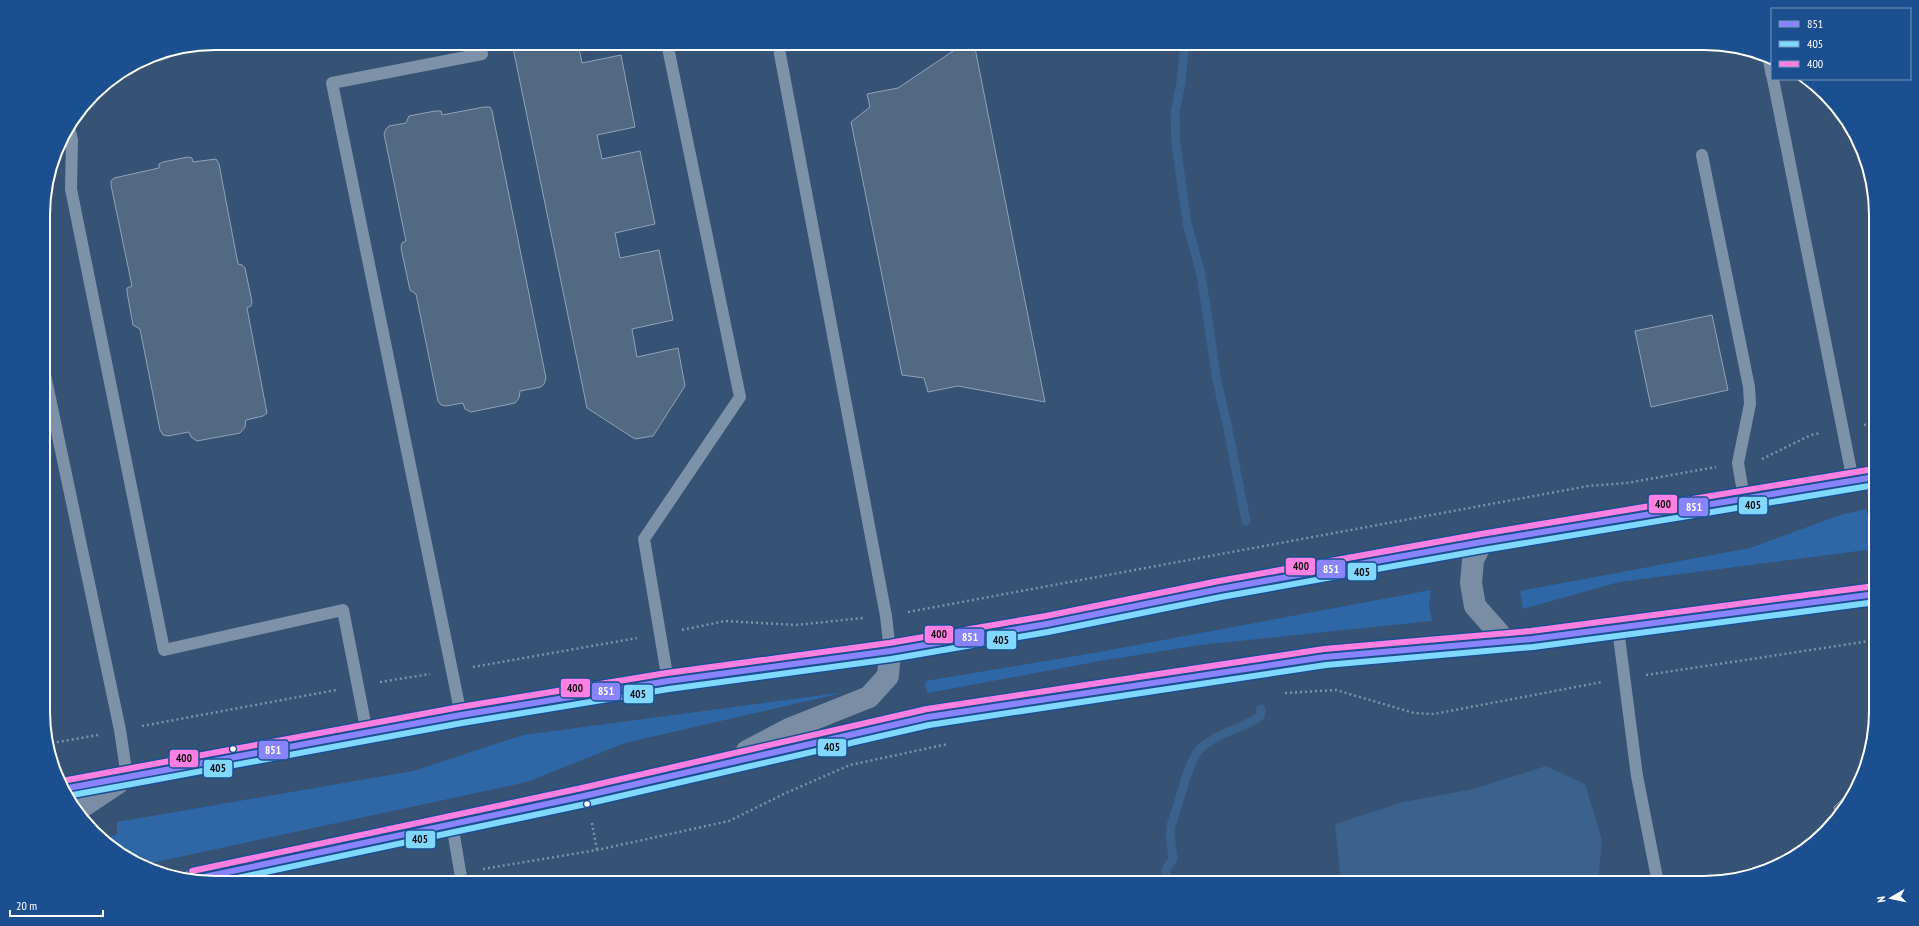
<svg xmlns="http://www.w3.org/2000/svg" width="1919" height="926" font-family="'PT Sans Narrow',sans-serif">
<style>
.green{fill:#2f66a5}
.water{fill:#3b618d}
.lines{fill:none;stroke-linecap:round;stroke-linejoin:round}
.stream{stroke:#3b618d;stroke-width:9}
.building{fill:#526984;stroke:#92a2b6}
.path{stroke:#7d92a8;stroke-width:2.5;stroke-dasharray:2 3;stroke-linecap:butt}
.service{stroke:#7d92a8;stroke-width:12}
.secondary{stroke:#798da4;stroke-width:22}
.bus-1-casing{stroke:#1b4f8f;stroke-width:9}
.bus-2-casing{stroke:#1b4f8f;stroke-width:9}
.bus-3-casing{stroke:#1b4f8f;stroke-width:9}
.bus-1{stroke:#8984fb;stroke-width:6}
.bus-2{stroke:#80d7ff;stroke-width:6}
.bus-3{stroke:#ff80e2;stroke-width:6}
.bus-dot{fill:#fff;stroke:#1b4f8f;stroke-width:1.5}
.rim{fill:none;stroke:#fff;stroke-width:2}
.line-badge{stroke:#1b4f8f;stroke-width:1.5}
.badge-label{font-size:11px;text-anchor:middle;font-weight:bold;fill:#fff}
.pale-badge-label{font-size:11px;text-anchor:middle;font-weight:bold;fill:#111}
</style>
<rect width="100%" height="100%" fill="#365274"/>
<g class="green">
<polygon points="1866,509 1869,520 1875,519 1876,536 1873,537 1874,549 1619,582 1523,609 1520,591 1750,548 1840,515"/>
<polygon points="1431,590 1429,605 1432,621 1200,645 1100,661 928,693 925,687 926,681 1099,652"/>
<polygon points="846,692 625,743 527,782 142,865 110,847 103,840 117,834 117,822 413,771 523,735"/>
</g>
<polygon class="water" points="1546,766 1585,784 1602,840 1598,883 1341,883 1335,824 1403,802 1473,789"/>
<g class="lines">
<g class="stream">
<polyline points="1185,43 1181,83 1175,112 1176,144 1187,223 1201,274 1217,381 1227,424 1246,521"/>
<path d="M1168 883 1166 869 1173 859 1170 834 1171 825C1180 804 1187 759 1203 746 1219 733 1239 729 1256 719L1260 716 1261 709"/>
</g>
</g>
<g class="building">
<polygon points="512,43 578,43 582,63 621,55 635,127 597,135 602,159 640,151 655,224 615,233 620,258 659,250 673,320 632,329 637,357 678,348 685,386 653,436 635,439 587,408"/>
<polygon points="965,43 974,43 1045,402 958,386 928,392 924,378 902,375 851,122 870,107 867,94 898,88"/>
<polygon points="484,107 490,107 492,111 546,378 544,384 541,387 520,391 519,398 515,403 471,412 465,409 463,403 446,406 441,405 438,401 416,294 410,290 401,248 402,243 406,241 384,134 386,129 389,126 406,123 409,116 435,111 441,111 442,115"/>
<polygon points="1864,154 1875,193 1875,198 1872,196"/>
<polygon points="188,157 192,158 193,162 216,159 219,164 238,264 242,265 245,268 252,302 251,306 247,308 267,413 263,416 246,420 245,427 240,433 197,441 191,437 189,432 168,436 163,435 160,430 140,329 133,325 127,292 127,288 132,286 111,185 111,181 114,178 159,168 159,164 163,162"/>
<polygon points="1712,315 1728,390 1651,407 1635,331"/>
<polygon points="1857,785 1858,785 1836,819 1834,807"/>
</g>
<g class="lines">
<g class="path">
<polyline points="1864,425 1875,423"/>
<polyline points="1762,459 1811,435 1821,433"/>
<polyline points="908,612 1588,486 1627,483 1716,467"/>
<polyline points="682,630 725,621 796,625 863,618"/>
<polyline points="473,667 637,638"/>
<polyline points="1646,675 1876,640"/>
<polyline points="380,682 430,674"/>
<polyline points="1285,693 1336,690 1414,713 1434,714 1602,682"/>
<polyline points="142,726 336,690"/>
<polyline points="47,744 98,735"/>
<polyline points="592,823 597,850"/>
<polyline points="483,869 597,850 729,821 788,792 850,765 948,744"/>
<polyline points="426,883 439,880"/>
</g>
<g class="service">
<polyline points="667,43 740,397 644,539 668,681"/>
<polyline points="779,49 886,616 890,651"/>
<polyline points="1768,56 1772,76"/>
<polyline points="1773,79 1853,481"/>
<polyline points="69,128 72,140 71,189 164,650 343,610 367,733"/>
<polyline points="1702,155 1749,387 1750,404 1738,463 1744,498"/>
<polyline points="44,370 120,730 127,777"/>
<polyline points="1618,629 1637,776 1658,883"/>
<polyline points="461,715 332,83 482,54 479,43"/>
<polyline points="452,824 462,883"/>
</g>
<g class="secondary">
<polyline points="1482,542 1473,560 1471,583 1475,606 1506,641"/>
<polyline points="747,751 789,729 869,697 888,676 890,651"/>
<polyline points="63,789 461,715 668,681 890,651 1047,624 1220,589 1482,542 1875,477"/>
<polyline points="76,811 118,783"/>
<path d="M194 879 584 796 928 717 1325 657C1509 646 1692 619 1876 594"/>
</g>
<g class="bus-1-casing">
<g id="bus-1">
<polyline points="63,789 461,715 668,681 890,651 1047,624 1220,589 1482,542 1875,477"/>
<polyline points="195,879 584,796 928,717 1325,657 1532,639 1876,594"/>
</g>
</g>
<g class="bus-2-casing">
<g id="bus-2">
<polyline points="67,796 462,723 669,689 891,659 1048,632 1221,597 1483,550 1875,485"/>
<polyline points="214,883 586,804 929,725 1326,665 1533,647 1876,602"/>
</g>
</g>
<g class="bus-3-casing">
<g id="bus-3">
<polyline points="62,781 460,707 667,673 889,643 1046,616 1219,581 1481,534 1874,469"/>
<polyline points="192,871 582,788 927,709 1324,649 1531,631 1875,586"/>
</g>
</g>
<use href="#bus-1" class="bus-1"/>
<use href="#bus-2" class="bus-2"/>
<use href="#bus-3" class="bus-3"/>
</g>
<g class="bus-dot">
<circle cx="233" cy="749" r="3.5"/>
<circle cx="587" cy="804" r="3.5"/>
</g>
<path d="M0 0H1919V926H0ZM215 50H1704A165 165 0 0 1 1869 215V711A165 165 0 0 1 1704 876H215A165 165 0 0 1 50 711V215A165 165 0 0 1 215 50Z" fill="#1b4f8f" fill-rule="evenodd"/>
<path class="rim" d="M215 50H1704A165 165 0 0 1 1869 215V711A165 165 0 0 1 1704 876H215A165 165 0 0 1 50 711V215A165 165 0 0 1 215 50Z"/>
<g class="line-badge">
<rect x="1648" y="494" width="30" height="20" rx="4" fill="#ff80e2"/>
<rect x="1738" y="496" width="30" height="19" rx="4" fill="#80d7ff"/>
<rect x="1678" y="497" width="31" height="20" rx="4" fill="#8984fb"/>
<rect x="1285" y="557" width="31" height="19" rx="4" fill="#ff80e2"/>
<rect x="1316" y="559" width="30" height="20" rx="4" fill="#8984fb"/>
<rect x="1347" y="562" width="30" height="19" rx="4" fill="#80d7ff"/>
<rect x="924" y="625" width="30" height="19" rx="4" fill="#ff80e2"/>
<rect x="954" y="628" width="31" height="19" rx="4" fill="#8984fb"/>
<rect x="986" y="630" width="31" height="20" rx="4" fill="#80d7ff"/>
<rect x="560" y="678" width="31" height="20" rx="4" fill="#ff80e2"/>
<rect x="591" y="682" width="30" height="19" rx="4" fill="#8984fb"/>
<rect x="623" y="684" width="31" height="20" rx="4" fill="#80d7ff"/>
<rect x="817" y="738" width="30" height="19" rx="4" fill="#80d7ff"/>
<rect x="258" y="740" width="31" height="20" rx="4" fill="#8984fb"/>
<rect x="169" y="749" width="30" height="19" rx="4" fill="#ff80e2"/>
<rect x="203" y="759" width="30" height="19" rx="4" fill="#80d7ff"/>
<rect x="405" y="830" width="31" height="19" rx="4" fill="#80d7ff"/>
</g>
<g class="badge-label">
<text x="1694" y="511">851</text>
<text x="1331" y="573">851</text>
<text x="970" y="641">851</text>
<text x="606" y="695">851</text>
<text x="273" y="754">851</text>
</g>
<g class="pale-badge-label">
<text x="1663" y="508">400</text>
<text x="1753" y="509">405</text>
<text x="1301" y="570">400</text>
<text x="1362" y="576">405</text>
<text x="939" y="638">400</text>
<text x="1001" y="644">405</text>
<text x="575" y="692">400</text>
<text x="638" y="698">405</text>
<text x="832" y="751">405</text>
<text x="184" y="762">400</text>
<text x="218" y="772">405</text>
<text x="420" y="843">405</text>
</g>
<rect x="1771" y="8" width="140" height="72" fill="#1b4f8f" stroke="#7695bc"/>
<rect x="1779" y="21" width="20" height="6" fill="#8984fb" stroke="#7695bc"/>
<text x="1807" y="28" font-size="12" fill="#ffffff">851</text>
<rect x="1779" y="41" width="20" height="6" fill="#80d7ff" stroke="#7695bc"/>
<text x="1807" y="48" font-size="12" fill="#ffffff">405</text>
<rect x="1779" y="61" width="20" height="6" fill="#ff80e2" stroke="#7695bc"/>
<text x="1807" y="68" font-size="12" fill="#ffffff">400</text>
<g transform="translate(1891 898) rotate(261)" stroke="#1b4f8f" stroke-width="3" paint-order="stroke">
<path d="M0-3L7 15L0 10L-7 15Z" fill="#ffffff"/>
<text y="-6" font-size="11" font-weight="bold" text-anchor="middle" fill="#ffffff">N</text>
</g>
<path d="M10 910v6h93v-6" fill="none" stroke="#ffffff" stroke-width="2"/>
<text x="16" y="910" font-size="12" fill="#ffffff" stroke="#1b4f8f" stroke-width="3" paint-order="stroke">20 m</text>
</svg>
